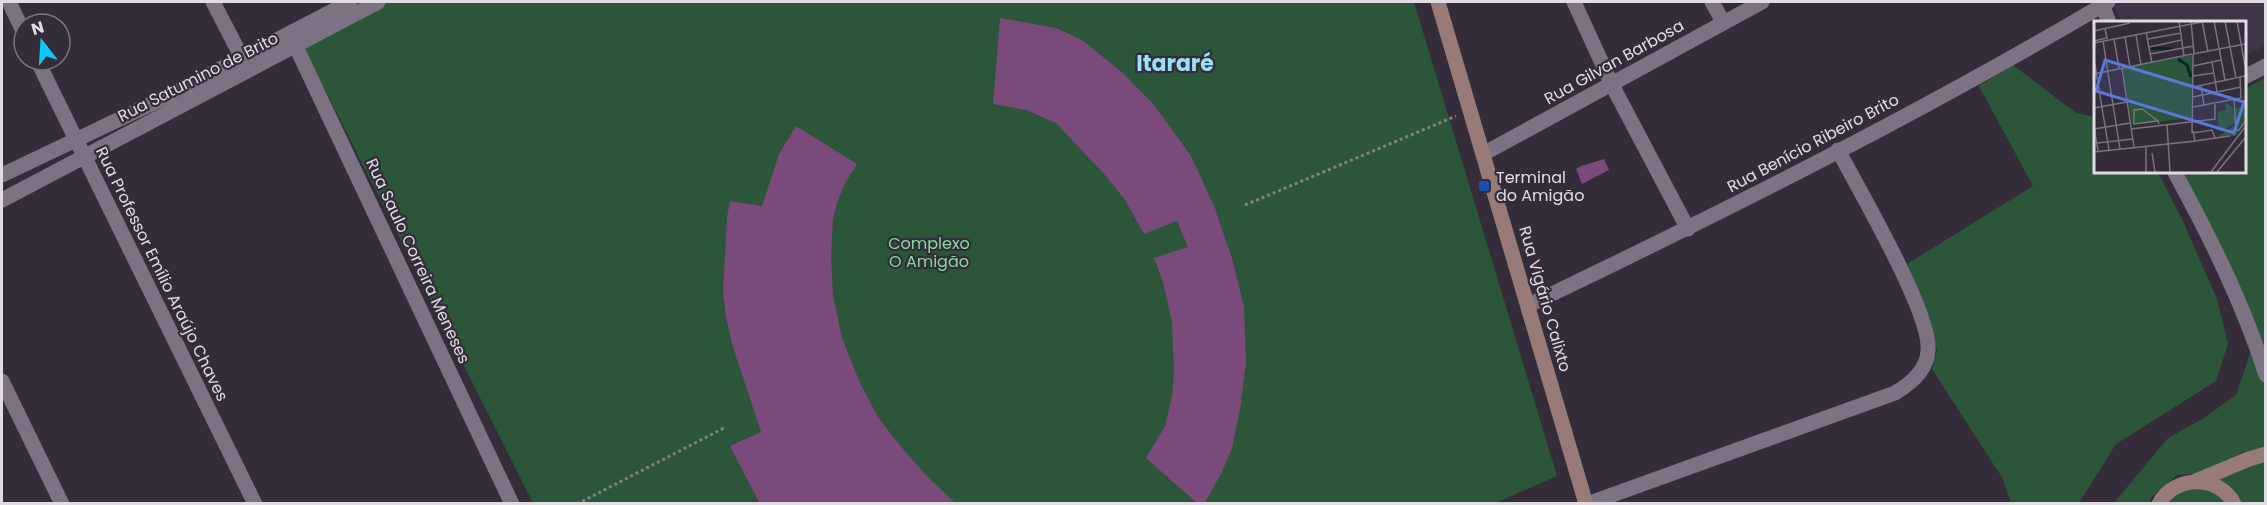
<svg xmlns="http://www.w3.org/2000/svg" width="2267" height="505" font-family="Poppins,sans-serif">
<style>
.built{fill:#403447}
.green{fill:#2b5639}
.building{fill:#7a4a7b}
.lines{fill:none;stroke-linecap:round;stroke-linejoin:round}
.path{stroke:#867f8a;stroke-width:3;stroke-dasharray:3 3;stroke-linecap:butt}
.street{stroke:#7d7282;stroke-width:15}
.secondary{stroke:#987a78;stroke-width:15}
.transit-dot{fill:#1a4fb4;stroke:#352c3a;stroke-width:2}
.labels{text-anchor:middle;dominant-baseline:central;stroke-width:4.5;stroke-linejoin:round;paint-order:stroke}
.street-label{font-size:16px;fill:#e1dbe4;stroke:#352c3a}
.poi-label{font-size:16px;fill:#e1dbe4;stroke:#352c3a;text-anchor:start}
.park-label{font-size:16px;fill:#81dd9f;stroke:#352c3a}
.district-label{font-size:22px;font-weight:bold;fill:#98dffa;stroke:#352c3a}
.inset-river{fill:none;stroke:#09242e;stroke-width:3}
.inset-road{fill:none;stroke:#7a727e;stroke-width:1.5}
.view{fill:#5878dc;fill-opacity:0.15;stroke:#5878dc;stroke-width:3}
.inset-edge{fill:none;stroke:#e1dbe4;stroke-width:3}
</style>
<rect width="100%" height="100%" fill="#352c3a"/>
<polygon class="built" points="2118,2 2265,2 2265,45 2245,57 2244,22 2121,22 2114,4"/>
<g class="green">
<polygon points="381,2 1414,2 1557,476 1493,504 533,503 302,44"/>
<polygon points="2013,65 2076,113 2096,117 2096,171 2157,171 2182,219 2217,299 2228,344 2216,381 2116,444 2079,503 2011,503 2003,479 1932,369 1937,351 1930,323 1907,264 2033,186 1979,86"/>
<polygon points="2265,78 2265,449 2203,473 2177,475 2151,498 2150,503 2113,504 2168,438 2204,418 2236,395 2249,357 2255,330 2180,171 2244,171 2245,89"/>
<polygon points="2265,458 2265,503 2237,503 2210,479"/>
<polygon points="2187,486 2215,489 2229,504 2163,504"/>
</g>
<g class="building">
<polygon points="1000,18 1056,28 1082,40 1123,73 1155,106 1191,156 1214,206 1232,258 1244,307 1246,363 1240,409 1232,448 1222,472 1204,504 1198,504 1146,458 1165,426 1172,396 1174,372 1172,321 1162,279 1154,258 1188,247 1177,221 1144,234 1125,200 1106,176 1056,123 1026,110 993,104"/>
<polygon points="796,126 857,164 844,185 837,203 833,220 831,257 833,296 842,338 860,383 878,417 897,442 924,473 956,504 760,504 730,446 761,432 732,344 726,317 723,292 727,217 730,201 762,206 779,154"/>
<polygon points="1604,159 1609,170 1582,184 1576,169 1581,166"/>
</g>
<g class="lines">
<g class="path">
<polyline points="1245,205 1456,116"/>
<polyline points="577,504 726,427"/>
</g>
<g class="street">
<polyline points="9,2 24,33"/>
<polyline points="213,2 242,58"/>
<polyline points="1574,2 1612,85 1688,229"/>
<polyline points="1712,2 1723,22"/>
<polyline points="2102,5 2109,22"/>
<polyline points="290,34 512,504"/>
<polyline points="37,60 255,504"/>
<polyline points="2244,77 2266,66"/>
<polyline points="1483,154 1762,2"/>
<path d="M2174 171C2210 237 2243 303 2266 375"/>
<polyline points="2,175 168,96 350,2"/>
<polyline points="2,200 378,2"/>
<path d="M1529 305C1725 211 1921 113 2108 2"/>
<polyline points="2,381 62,504"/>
<path d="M1587 504 1895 393C1910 384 1927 371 1928 351 1932 314 1858 188 1838 150"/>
</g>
<g class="secondary">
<polyline points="1438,2 1586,504"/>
<polyline points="2196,481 2249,459 2266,454"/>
<path d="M2159 504C2174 475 2219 474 2234 504"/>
</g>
</g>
<rect class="transit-dot" x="1478" y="180" width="12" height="12" rx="3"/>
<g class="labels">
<g class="street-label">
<text transform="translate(1614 62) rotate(-29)">Rua Gilvan Barbosa</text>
<text transform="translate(198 77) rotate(-27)">Rua Satumino de Brito</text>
<text transform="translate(1813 143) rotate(-28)">Rua Benício Ribeiro Brito</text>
<text transform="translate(418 261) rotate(65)">Rua Saulo Correira Meneses</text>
<text transform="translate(162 274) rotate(64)">Rua Professor Emílio Araújo Chaves</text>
<text transform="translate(1545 299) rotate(74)">Rua Vigário Calixto</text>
</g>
<g class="poi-label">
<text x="1496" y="177">Terminal<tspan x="1496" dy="18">do Amigão</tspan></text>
</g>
<g class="park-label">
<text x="929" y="243">Complexo<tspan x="929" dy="18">O Amigão</tspan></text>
</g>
<g class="district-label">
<text x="1175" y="63">Itararé</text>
</g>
</g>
<g transform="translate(2094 21)">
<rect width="152" height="152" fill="#352c3a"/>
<path d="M98 34 97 97 38 104 29 47ZM131 81 139 87 141 102 125 111 123 91 132 89ZM151 86V100L142 115 123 116 140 105 141 87Z" fill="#2b5639"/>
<path class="inset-river" d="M57 27 78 28M84 38 93 44 97 56"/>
<path class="inset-road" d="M85 0 90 35M97 0 100 32M108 0 114 31M120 0 131 59M131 0 142 57M143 0 151 45M0 10 36 2M52 11 58 42M42 14 47 44M31 16 36 46M20 18 25 47M54 18 87 12M0 20 13 17 11 8M9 20 26 128M0 22 113 0M55 26 88 19M56 33 100 25M99 33 151 23M0 38 15 129M118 41 123 71M99 45 127 39M28 47 40 126M0 53 98 33M99 55 120 52M107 64 110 85M99 66 151 55M99 76 147 66M140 79 142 109M99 86 147 77 146 56M0 87 33 81M63 100 40 103V89L48 88 64 100 65 103M73 103 76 151M0 105 4 130M0 108 36 102M37 108 121 98V83M136 110 145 109 151 101M98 112 99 33M99 112 118 109 121 117M101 120 136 115M3 122 39 118M52 126V151M0 131 101 120 99 110M58 132 61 151M117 151 151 106M123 151 151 117"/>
<path class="view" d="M11 39 150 81 140 112 2 70Z"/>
<rect width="152" height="152" class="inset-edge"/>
</g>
<rect width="2267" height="505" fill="none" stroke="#e1dbe4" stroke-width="6"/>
<g transform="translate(42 42) rotate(343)"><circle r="28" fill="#352c3a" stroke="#7a727e" stroke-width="1.5"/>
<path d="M0-4.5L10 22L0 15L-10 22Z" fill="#0ecafa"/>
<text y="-9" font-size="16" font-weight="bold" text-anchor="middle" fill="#e1dbe4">N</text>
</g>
</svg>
